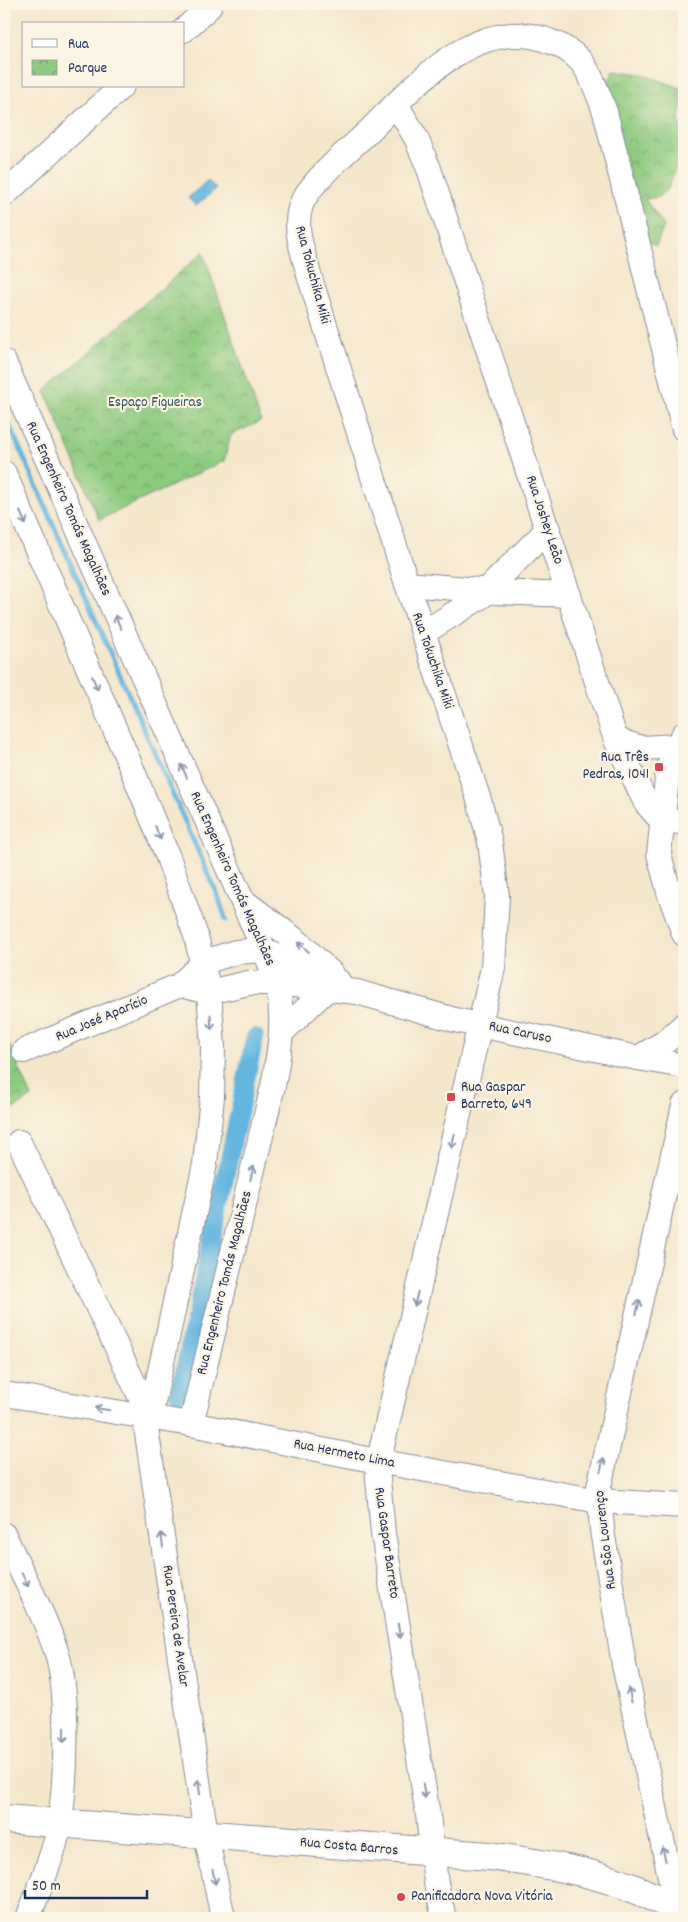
<svg xmlns="http://www.w3.org/2000/svg" width="688" height="1922" font-family="Dekko,sans-serif">
<style>
.park{fill:url(#park-crowns);stroke:#547c6e}
.water{fill:#63b6df;stroke:#3f729e}
.lines{fill:none;stroke-linecap:round;stroke-linejoin:round}
.stream{stroke:#63b6df;stroke-width:5}
.canal{stroke:#63b6df;stroke-width:18}
.minor-casing{stroke:#888b95;stroke-width:26}
.major-casing{stroke:#888b95;stroke-width:30}
.minor{stroke:#fff;stroke-width:24}
.major{stroke:#fff;stroke-width:28}
.oneway{stroke:#8d97ae}
.poi-dot{fill:#d1495b;stroke:#fcf5e5;stroke-width:2}
.labels{text-anchor:middle;dominant-baseline:central;stroke-width:4.5;stroke-linejoin:round;paint-order:stroke}
.street-label{font-size:15px;fill:#1b2f5e;stroke:#fcf5e5}
.park-label{font-size:15px;fill:#385666;stroke:#fcf5e5}
.poi-label{font-size:15px;fill:#1b2f5e;stroke:#fcf5e5;text-anchor:start}
</style>
<defs>
<pattern id="park-crowns" width="20" height="18" patternUnits="userSpaceOnUse" patternTransform="scale(1.25)"><rect width="20" height="18" fill="#8dca7f"/><path d="M2 6a3 3 0 1 1 6 0M12 15a3 3 0 1 1 6 0" fill="none" stroke="#72a46b"/></pattern>
</defs>
<rect width="100%" height="100%" fill="#fcf5e5"/>
<filter id="ink" filterUnits="userSpaceOnUse"><feTurbulence type="fractalNoise" baseFrequency=".02" numOctaves="2"/><feDisplacementMap in="SourceGraphic" scale="10" xChannelSelector="R" yChannelSelector="G"/><feConvolveMatrix kernelMatrix="1 2 1 2 8 2 1 2 1" color-interpolation-filters="sRGB"/></filter>
<filter id="wash" filterUnits="userSpaceOnUse"><feTurbulence type="fractalNoise" baseFrequency=".0096" numOctaves="4" result="noise"/><feDisplacementMap in="SourceGraphic" scale="20" xChannelSelector="R" yChannelSelector="G"/><feGaussianBlur stdDeviation="1.12" result="paint"/><feColorMatrix in="noise" values="0 0 0 0 0 0 0 0 0 0 0 0 0 0 0 0 0 1.4 0 .05"/><feComposite in="paint" operator="in"/></filter>
<g filter="url(#wash)">
<rect width="100%" height="100%" fill="#f5e7cc"/>
<g class="park">
<polygon points="614,70 642,74 684,89 679,120 684,141 669,187 659,197 645,199 664,226 656,246 647,240 606,88"/>
<polygon points="203,252 261,421 231,435 224,461 99,520 45,391"/>
<polygon points="4,1033 32,1097 4,1115"/>
</g>
<polygon class="water" points="208,180 216,189 196,206 188,198"/>
<g class="lines">
<polyline class="stream" points="4,413 218,896 226,920"/>
<polyline class="canal" points="179,1394 255,1037"/>
</g>
</g>
<g filter="url(#ink)">
<g class="lines">
<g class="minor-casing">
<g id="minor">
<polyline points="184,30 209,7"/>
<polyline points="396,104 416,138 429,169 616,740 646,803 662,821"/>
<polyline points="4,195 122,86"/>
<path d="M4 362 272 968C287 1008 281 1045 273 1086L191 1424"/>
<polyline points="4,473 132,769 168,857 196,936 209,992 213,1047 212,1097 205,1164 150,1417 146,1427 206,1835 223,1918"/>
<polyline points="407,584 479,590"/>
<polyline points="493,584 548,529"/>
<polyline points="495,592 569,595"/>
<polyline points="423,633 482,596"/>
<polyline points="684,734 677,746 668,769 659,854 669,892 684,934"/>
<polyline points="616,740 641,748 677,746"/>
<polyline points="662,821 684,822"/>
<polyline points="242,900 298,942 332,974"/>
<polyline points="180,985 209,992 248,983 277,983 357,992 455,1020 638,1058 684,1066"/>
<polyline points="282,1032 327,989"/>
<polyline points="24,1051 180,985 204,962 236,952 264,950 338,981"/>
<polyline points="638,1058 665,1042 684,1025"/>
<polyline points="19,1142 150,1417"/>
<polyline points="4,1394 191,1424 377,1461 599,1501 684,1506"/>
<path d="M4 1535C22 1574 44 1613 57 1654 70 1696 67 1804 54 1847 47 1871 37 1895 28 1918"/>
<path d="M444 1918 436 1883 428 1815 383 1533 377 1468 493 968 497 896 490 842 479 800 407 584 309 275C303 251 293 229 301 205 309 183 350 149 368 132 413 87 477 13 549 41 563 46 574 52 583 64 593 78 599 96 605 112L684 429"/>
<polyline points="679,1918 624,1665 602,1530 599,1487 684,1105"/>
</g>
</g>
<g class="major-casing">
<path id="major" d="M4 1819 489 1856C560 1866 622 1875 684 1914"/>
</g>
<use href="#minor" class="minor"/>
<use href="#major" class="major"/>
</g>
<defs><path id="oneway-shaft" d="M-6 0H5M1.5-3L5.5 0L1.5 3" fill="none" stroke-width="1.6" stroke-linecap="round" stroke-linejoin="round" transform="scale(1.25)"/></defs>
<g class="oneway">
<use href="#oneway-shaft" transform="translate(23 518) rotate(66)"/>
<use href="#oneway-shaft" transform="translate(118 622) rotate(-114)"/>
<use href="#oneway-shaft" transform="translate(95 683) rotate(67)"/>
<use href="#oneway-shaft" transform="translate(184 771) rotate(-114)"/>
<use href="#oneway-shaft" transform="translate(158 833) rotate(68)"/>
<use href="#oneway-shaft" transform="translate(303 947) rotate(-140)"/>
<use href="#oneway-shaft" transform="translate(211 1022) rotate(86)"/>
<use href="#oneway-shaft" transform="translate(453 1141) rotate(103)"/>
<use href="#oneway-shaft" transform="translate(252 1173) rotate(-76)"/>
<use href="#oneway-shaft" transform="translate(416 1299) rotate(103)"/>
<use href="#oneway-shaft" transform="translate(638 1307) rotate(-77)"/>
<use href="#oneway-shaft" transform="translate(102 1409) rotate(-171)"/>
<use href="#oneway-shaft" transform="translate(602 1465) rotate(-78)"/>
<use href="#oneway-shaft" transform="translate(162 1540) rotate(-98)"/>
<use href="#oneway-shaft" transform="translate(25 1580) rotate(65)"/>
<use href="#oneway-shaft" transform="translate(399 1631) rotate(81)"/>
<use href="#oneway-shaft" transform="translate(630 1695) rotate(-102)"/>
<use href="#oneway-shaft" transform="translate(64 1735) rotate(91)"/>
<use href="#oneway-shaft" transform="translate(199 1787) rotate(-98)"/>
<use href="#oneway-shaft" transform="translate(424 1791) rotate(81)"/>
<use href="#oneway-shaft" transform="translate(664 1854) rotate(-102)"/>
<use href="#oneway-shaft" transform="translate(214 1877) rotate(79)"/>
</g>
</g>
<g class="poi-dot">
<rect x="654" y="762" width="10" height="10" rx="2.5"/>
<rect x="446" y="1092" width="10" height="10" rx="2.5"/>
<circle cx="401" cy="1897" r="5"/>
</g>
<g class="labels">
<g class="street-label">
<text transform="translate(312 275) rotate(75)">Rua Tokuchika Miki</text>
<text transform="translate(68 509) rotate(66)">Rua Engenheiro Tomás Magalhães</text>
<text transform="translate(544 520) rotate(72)">Rua Joshey Leão</text>
<text transform="translate(432 661) rotate(71)">Rua Tokuchika Miki</text>
<text transform="translate(232 879) rotate(66)">Rua Engenheiro Tomás Magalhães</text>
<text transform="translate(102 1019) rotate(-23)">Rua José Aparício</text>
<text transform="translate(520 1033) rotate(12)">Rua Caruso</text>
<text transform="translate(225 1283) rotate(-76)">Rua Engenheiro Tomás Magalhães</text>
<text transform="translate(344 1454) rotate(11)">Rua Hermeto Lima</text>
<text transform="translate(606 1540) rotate(-97)">Rua São Lourenço</text>
<text transform="translate(386 1543) rotate(82)">Rua Gaspar Barreto</text>
<text transform="translate(175 1626) rotate(82)">Rua Pereira de Avelar</text>
<text transform="translate(349 1847) rotate(5)">Rua Costa Barros</text>
</g>
<g class="park-label">
<text x="155" y="403">Espaço Figueiras</text>
</g>
<g class="poi-label">
<text x="649" y="758" text-anchor="end">Rua Três<tspan x="649" dy="17">Pedras, 1041</tspan></text>
<text x="461" y="1088">Rua Gaspar<tspan x="461" dy="17">Barreto, 649</tspan></text>
<text x="411" y="1897">Panificadora Nova Vitória</text>
</g>
</g>
<rect width="688" height="1922" fill="none" stroke="#fcf5e5" stroke-width="20"/>
<rect x="22" y="22" width="162" height="65" fill="#fcf5e5" stroke="#a2a6af"/>
<rect x="32" y="39" width="25" height="8" fill="#ffffff" stroke="#a2a6af"/>
<text x="68" y="48" font-size="15" fill="#1b2f5e">Rua</text>
<rect x="32" y="60" width="25" height="15" fill="url(#park-crowns)" stroke="#a2a6af"/>
<text x="68" y="72" font-size="15" fill="#1b2f5e">Parque</text>
<path d="M25 1890v8h122v-8" fill="none" stroke="#1b2f5e" stroke-width="2.5"/>
<text x="32" y="1890" font-size="15" fill="#1b2f5e" stroke="#fcf5e5" stroke-width="4" paint-order="stroke">50 m</text>
</svg>
